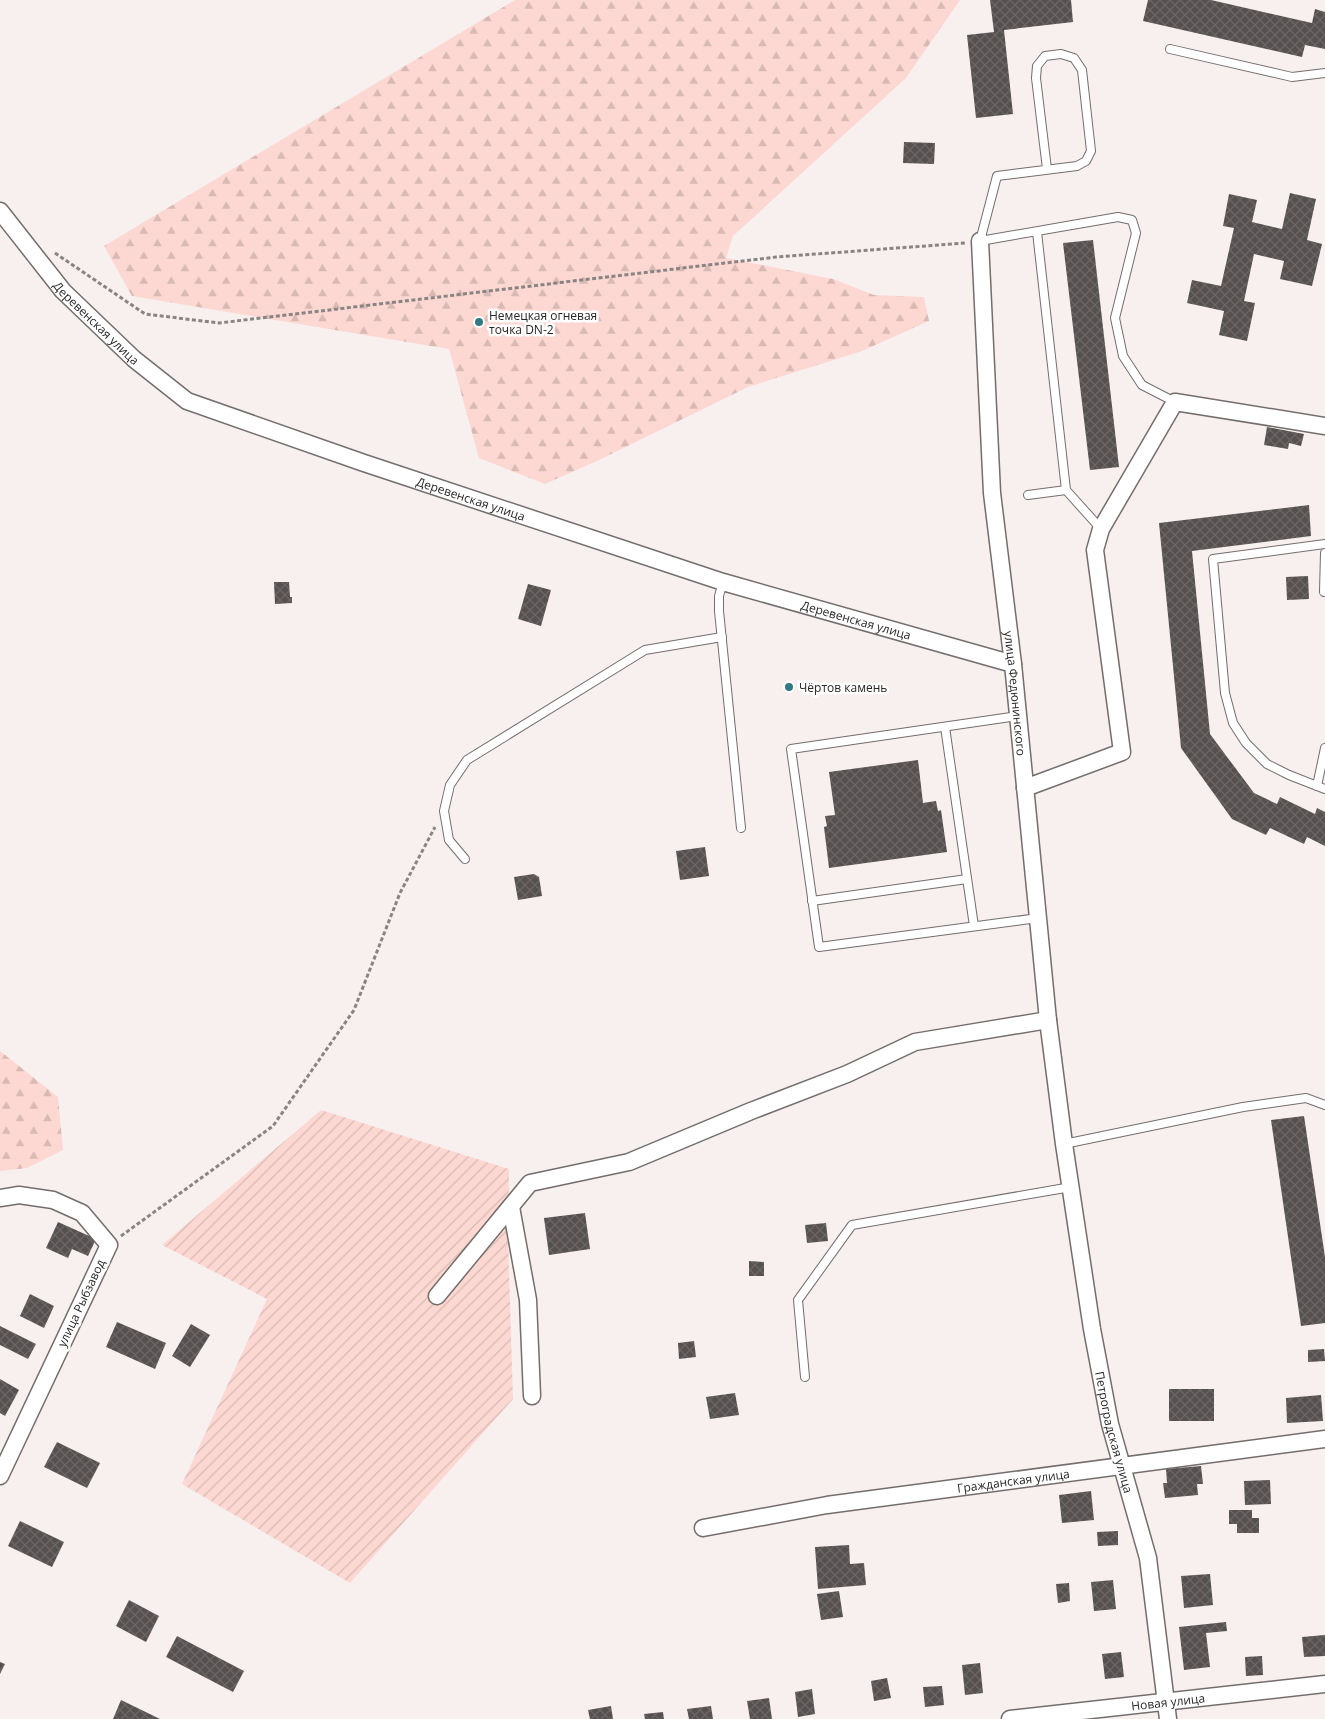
<svg xmlns="http://www.w3.org/2000/svg" width="1325" height="1719" font-family="'Open Sans',sans-serif">
<style>
.forest{fill:url(#forest-firs)}
.garden{fill:url(#garden-furrows)}
.building{fill:url(#building-cross-hatch)}
.lines{fill:none;stroke-linecap:round;stroke-linejoin:round}
.service-casing{stroke:#736d6c;stroke-width:10}
.minor-casing{stroke:#736d6c;stroke-width:19}
.path{stroke:#898483;stroke-width:3;stroke-dasharray:4 2.5;stroke-linecap:butt}
.service{stroke:#fff;stroke-width:8}
.minor{stroke:#fff;stroke-width:16}
.poi-dot{fill:#327984;stroke:#fff;stroke-width:2}
.labels{text-anchor:middle;dominant-baseline:central;stroke-width:5;stroke-linejoin:round;paint-order:stroke}
.poi-label{font-size:12px;fill:#292726;stroke:#fff;text-anchor:start}
.street-label{font-size:12px;fill:#292726;stroke:#fff}
</style>
<defs>
<pattern id="forest-firs" width="22" height="20" patternUnits="userSpaceOnUse" patternTransform="scale(1.25)"><rect width="22" height="20" fill="#fdd8d2"/><path d="M5 1l3.5 6h-7zM16 11l3.5 6h-7z" fill="#d9b9b4"/></pattern>
<pattern id="garden-furrows" width="10" height="10" patternUnits="userSpaceOnUse" patternTransform="scale(1.25)"><rect width="10" height="10" fill="#fdd8d2"/><path d="M-1 1l2-2M0 10L10 0M9 11l2-2" fill="none" stroke="#d9b9b4"/></pattern>
<pattern id="building-cross-hatch" width="8" height="8" patternUnits="userSpaceOnUse" patternTransform="scale(1.25)"><rect width="8" height="8" fill="#565150"/><path d="M0 0l8 8M0 8l8-8" fill="none" stroke="#6b6766"/></pattern>
</defs>
<rect width="100%" height="100%" fill="#f7f0ef"/>
<g class="forest">
<polygon points="515,0 960,0 906,78 733,236 726,258 833,279 874,295 924,297 929,321 862,351 748,387 599,460 545,484 479,458 449,349 132,296 104,246"/>
<polygon points="0,1051 58,1097 63,1150 27,1168 0,1171"/>
</g>
<polygon class="garden" points="321,1110 509,1169 508,1241 513,1399 350,1583 182,1484 267,1299 162,1245"/>
<g class="building">
<polygon points="990,0 1071,0 1073,22 1004,30 1013,114 976,118 967,35 994,32"/>
<polygon points="1148,0 1211,0 1312,23 1315,9 1325,12 1325,49 1305,45 1302,57 1143,21"/>
<polygon points="904,142 935,143 934,164 903,163"/>
<polygon points="1290,193 1316,199 1307,240 1322,244 1312,286 1280,279 1284,261 1254,254 1244,301 1255,303 1247,341 1219,335 1224,311 1187,303 1192,280 1221,286 1234,228 1223,226 1229,194 1257,200 1252,222 1282,229"/>
<polygon points="1093,240 1119,467 1090,470 1063,243"/>
<polygon points="1267,427 1304,434 1301,446 1289,443 1288,449 1264,445"/>
<polygon points="1309,505 1311,536 1192,551 1210,734 1254,793 1277,804 1280,797 1315,814 1317,808 1325,812 1325,846 1307,837 1304,844 1270,828 1266,835 1232,819 1181,748 1159,523"/>
<polygon points="1308,576 1309,599 1287,600 1286,577"/>
<polygon points="274,582 289,582 290,597 292,597 292,603 275,604"/>
<polygon points="528,584 551,590 541,626 518,619"/>
<polygon points="918,760 923,803 936,801 938,811 941,810 947,852 829,868 824,827 827,826 825,816 835,815 829,772"/>
<polygon points="705,847 709,876 680,880 676,851"/>
<polygon points="534,874 539,877 542,896 518,900 514,877"/>
<polygon points="1304,1116 1325,1257 1325,1323 1301,1326 1271,1120"/>
<polygon points="585,1213 590,1249 549,1255 544,1218"/>
<polygon points="58,1222 96,1239 88,1256 72,1249 68,1258 46,1248"/>
<polygon points="826,1223 828,1241 807,1243 805,1225"/>
<polygon points="749,1261 764,1262 764,1276 749,1276"/>
<polygon points="30,1294 54,1306 44,1328 20,1316"/>
<polygon points="117,1322 166,1343 155,1369 106,1347"/>
<polygon points="191,1324 210,1335 190,1367 172,1356"/>
<polygon points="0,1326 36,1344 28,1359 0,1345"/>
<polygon points="694,1341 696,1357 679,1359 678,1343"/>
<polygon points="1324,1349 1325,1361 1308,1362 1308,1350"/>
<polygon points="0,1379 19,1390 5,1416 0,1413"/>
<rect x="1169" y="1389" width="45" height="32"/>
<polygon points="735,1393 739,1415 710,1419 706,1397"/>
<polygon points="1321,1395 1323,1421 1287,1423 1286,1398"/>
<polygon points="57,1442 100,1463 87,1488 44,1467"/>
<polygon points="1201,1466 1203,1484 1197,1484 1198,1495 1165,1498 1163,1483 1167,1483 1166,1469"/>
<polygon points="1270,1480 1271,1504 1245,1505 1244,1481"/>
<polygon points="1091,1491 1094,1520 1062,1523 1059,1495"/>
<polygon points="1229,1510 1252,1510 1252,1518 1259,1518 1259,1533 1237,1533 1237,1524 1229,1524"/>
<polygon points="20,1521 64,1542 52,1567 8,1546"/>
<polygon points="1118,1531 1118,1545 1098,1546 1097,1532"/>
<polygon points="849,1545 850,1564 864,1563 866,1585 818,1589 815,1547"/>
<polygon points="1210,1574 1213,1605 1184,1608 1181,1576"/>
<polygon points="1113,1580 1116,1609 1094,1611 1091,1582"/>
<polygon points="1069,1583 1070,1601 1058,1603 1056,1584"/>
<polygon points="839,1591 843,1617 821,1620 817,1594"/>
<polygon points="129,1600 159,1616 146,1642 116,1626"/>
<polygon points="1226,1622 1227,1631 1206,1633 1210,1667 1184,1670 1179,1627"/>
<polygon points="1325,1635 1325,1656 1304,1657 1302,1637"/>
<polygon points="177,1636 244,1671 233,1692 166,1657"/>
<polygon points="1121,1652 1124,1677 1105,1679 1102,1654"/>
<polygon points="1262,1656 1263,1675 1246,1676 1245,1657"/>
<polygon points="0,1662 5,1664 0,1674"/>
<polygon points="980,1663 983,1693 965,1695 962,1665"/>
<polygon points="887,1678 891,1698 874,1701 871,1681"/>
<polygon points="942,1686 944,1705 925,1707 923,1687"/>
<polygon points="812,1689 815,1714 798,1717 795,1692"/>
<polygon points="769,1698 772,1719 750,1719 747,1701"/>
<polygon points="121,1700 160,1719 113,1719"/>
<polygon points="611,1706 613,1719 590,1719 588,1710"/>
<polygon points="711,1706 713,1719 689,1719 687,1709"/>
<polygon points="663,1712 664,1719 645,1719 644,1714"/>
</g>
<g class="lines">
<g class="service-casing">
<g id="service">
<polyline points="1170,49 1292,77 1325,73"/>
<polyline points="1047,169 1036,78 1037,66 1045,56 1061,54 1074,58 1082,70 1091,151 1086,161 1077,166 997,176 980,241 1118,217 1132,220 1136,233 1115,318 1123,356 1142,385 1175,402"/>
<polyline points="1037,232 1066,490 1101,529"/>
<polyline points="1028,495 1066,490"/>
<polyline points="1325,544 1213,559 1225,693 1233,723 1246,743 1267,764 1289,775 1325,789"/>
<polyline points="723,582 719,596 719,611 741,828"/>
<polyline points="1324,592 1325,553"/>
<polyline points="1018,716 791,749 819,947 1038,918"/>
<polyline points="945,727 974,926"/>
<polyline points="1317,786 1325,748"/>
<polyline points="465,859 449,840 444,811 450,785 467,760 645,650 722,637"/>
<polyline points="812,901 967,879"/>
<polyline points="1064,1144 1243,1107 1306,1098 1325,1105"/>
<polyline points="805,1377 798,1300 852,1225 1071,1187"/>
</g>
</g>
<g class="minor-casing">
<g id="minor">
<path id="s1" d="M0 211 63 291 134 359 187 401 364 463 723 582 1013 664"/>
<path id="s2" d="M980 241 992 493 1013 664 1048 1020 1064 1144 1092 1329 1110 1424 1148 1558 1168 1719"/>
<polyline points="1025,788 1122,752 1095,550 1101,529 1175,402 1325,426"/>
<polyline points="0,1198 19,1195 53,1200 82,1213 109,1245 0,1476"/>
<polyline points="511,1207 528,1300 532,1396"/>
<polyline points="437,1296 530,1183 629,1162 751,1111 847,1074 915,1042 1048,1020"/>
<path id="s3" d="M703 1528 827 1505 1325 1439"/>
<path id="s4" d="M1010 1719 1325 1684"/>
</g>
</g>
<g class="path">
<polyline points="55,253 145,314 219,323 776,257 965,243"/>
<polyline points="121,1236 273,1126 354,1010 400,893 435,827"/>
</g>
<use href="#service" class="service"/>
<use href="#minor" class="minor"/>
</g>
<g class="poi-dot">
<circle cx="479" cy="322" r="5"/>
<circle cx="789" cy="687" r="5"/>
</g>
<g class="labels">
<g class="poi-label">
<text x="489" y="315">Немецкая огневая<tspan x="489" dy="14">точка DN-2</tspan></text>
<text x="799" y="687">Чёртов камень</text>
</g>
<g class="street-label">
<text stroke="none"><textPath href="#s1" startOffset="148">Деревенская улица</textPath></text>
<text stroke="none"><textPath href="#s1" startOffset="568">Деревенская улица</textPath></text>
<text stroke="none"><textPath href="#s1" startOffset="972">Деревенская улица</textPath></text>
<text stroke="none"><textPath href="#s2" startOffset="454">улица Федюнинского</textPath></text>
<text transform="translate(81 1303) rotate(-65)">улица Рыбзавод</text>
<text stroke="none"><textPath href="#s2" startOffset="1200">Петроградская улица</textPath></text>
<text stroke="none"><textPath href="#s3" startOffset="314">Гражданская улица</textPath></text>
<text stroke="none"><textPath href="#s4" startOffset="159">Новая улица</textPath></text>
</g>
</g>
</svg>
